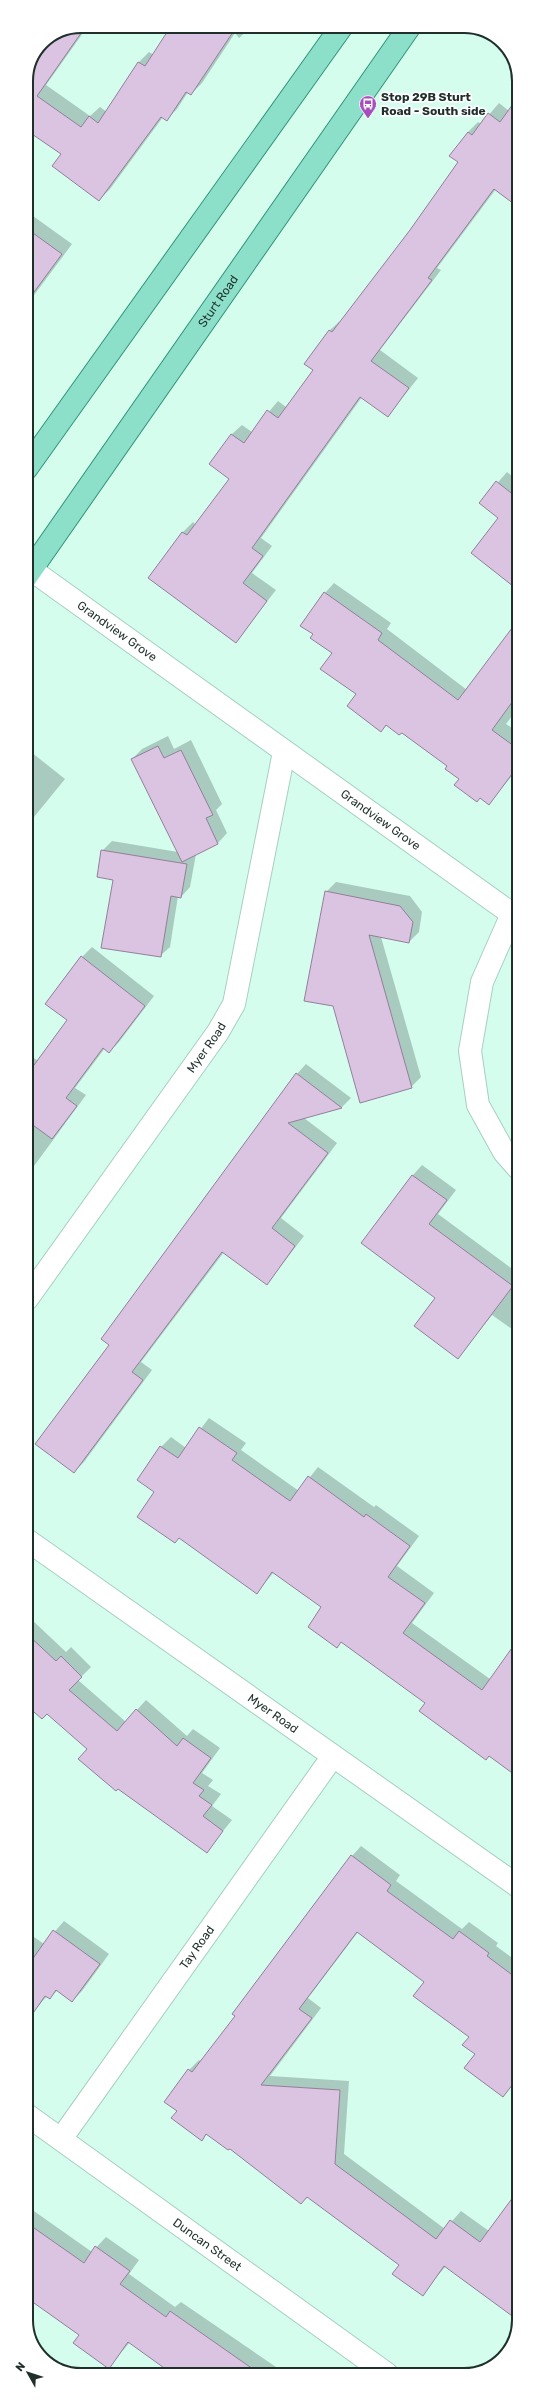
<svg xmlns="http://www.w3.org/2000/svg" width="545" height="2401" font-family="Rubik,sans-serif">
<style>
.shadow{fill:#0003}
.building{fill:#dac4e1;stroke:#947f9a}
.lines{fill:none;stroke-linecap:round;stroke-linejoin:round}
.minor-casing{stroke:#a7cfc1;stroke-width:24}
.major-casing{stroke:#34937a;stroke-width:24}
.minor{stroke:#fff;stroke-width:22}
.major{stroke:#8cdfc9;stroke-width:22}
.labels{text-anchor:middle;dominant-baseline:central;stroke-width:3.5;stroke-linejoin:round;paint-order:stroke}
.poi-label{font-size:12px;font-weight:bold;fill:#1f2f2a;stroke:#fff;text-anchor:start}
.street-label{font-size:12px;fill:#1f2f2a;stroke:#fff}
.rim{fill:none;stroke:#1f2f2a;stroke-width:2}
</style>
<rect width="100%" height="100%" fill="#d4fdee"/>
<g class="shadow">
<polygon points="81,26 88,26 46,85 90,116 100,107 107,112 139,62 149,52 154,55 172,26 252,26 239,38 235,33 202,83 191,94 188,92 177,109 167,119 163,117 110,189 99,200 62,154 26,128 26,81 42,42"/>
<polygon points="518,99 518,206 496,189 437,268 441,270 380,350 418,378 388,416 362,397 261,538 272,546 252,573 276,590 235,642 149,578 183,532 193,522 196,525 231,478 211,464 232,434 242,425 252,432 278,401 286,407 314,370 305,363 330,330 340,321 341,322 411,231 459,162 451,156 468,132 478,122 481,124 499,103 509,111"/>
<polygon points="26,211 72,244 26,306"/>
<polygon points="507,472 518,481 518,588 473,553 500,518 480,503"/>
<polygon points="334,583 391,623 387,629 467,690 518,622 518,708 506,724 518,732 518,768 489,804 448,766 402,732 387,725 381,730 333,653 314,634 325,593"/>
<polygon points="168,736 174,749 191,740 222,804 216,810 227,833 218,843 196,854 190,887 181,897 178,896 170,947 160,956 114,879 102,851 112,841 178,852 132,759 142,749"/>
<polygon points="31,752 65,779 34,817 26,814 26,757"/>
<polygon points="336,882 410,896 422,912 419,932 409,942 381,937 421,1077 411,1087 334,1006 326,892"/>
<polygon points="92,947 154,996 119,1042 109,1052 105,1048 75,1088 86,1095 26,1177 26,1052 38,1061 68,1020 82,957"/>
<polygon points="306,1064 351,1098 342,1107 304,1118 337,1143 281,1218 304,1236 267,1284 224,1252 141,1362 152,1370 84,1462 74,1472 110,1344 297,1074"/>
<polygon points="422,1165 456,1190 438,1214 519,1274 519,1334 492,1315 458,1358 437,1297 363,1243 413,1175"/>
<polygon points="209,1418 246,1443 241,1450 299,1491 318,1467 374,1507 376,1505 419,1536 397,1566 434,1593 412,1623 490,1679 490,1756 486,1759 426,1703 342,1641 336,1647 323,1607 274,1572 257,1592 155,1492 161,1447 171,1437 186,1448"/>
<polygon points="30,1618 66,1652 71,1647 91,1667 78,1680 126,1722 146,1700 187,1736 193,1729 220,1748 202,1773 213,1780 208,1786 221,1794 212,1806 232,1820 207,1851 47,1712 42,1718 27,1704 27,1622"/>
<polygon points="361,1846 400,1875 396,1881 462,1929 469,1922 498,1943 496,1946 519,1963 519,2078 503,2096 476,2054 470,2036 425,1982 358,1932 308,1998 321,2008 270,2076 349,2081 344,2154 445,2229 461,2211 489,2231 519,2320 516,2329 511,2326 517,2318 446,2266 422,2294 400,2265 308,2197 301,2203 230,2148 207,2134 202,2139 178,2111 166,2102 189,2070 199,2060 201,2062 237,2016 352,1856"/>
<polygon points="64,1921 109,1954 82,1991 72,2001 58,1990 49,1998 47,1996 35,2010 27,2004 27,1932 44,1944"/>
<polygon points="31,2209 92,2252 106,2237 139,2260 129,2274 175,2307 181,2302 276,2367 273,2374 175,2375 130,2342 109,2367 80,2334 27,2298 27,2213"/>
</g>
<g class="building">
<polygon points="81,26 86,26 37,96 81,127 89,116 98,123 138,62 145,66 171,26 237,26 191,95 186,92 167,121 161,117 99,201 52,166 61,154 26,130 26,81 42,42"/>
<polygon points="518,97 518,207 494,189 428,278 432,280 371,361 409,388 388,417 360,397 252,548 263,556 243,583 267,601 236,643 148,578 182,532 187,535 229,479 209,464 231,434 244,443 267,410 278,418 313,370 304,364 329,330 332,332 410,230 458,162 449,156 468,132 472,135 488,113 500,122"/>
<polygon points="26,228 62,254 26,303"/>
<polygon points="496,481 515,496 518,492 518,590 471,553 498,518 479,503"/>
<polygon points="324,592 382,633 378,640 458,700 518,620 518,694 492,730 518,749 518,766 489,805 480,798 477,802 454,785 459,779 445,769 447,766 402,733 399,735 386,725 381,732 347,706 356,694 320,669 332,653 310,638 313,634 300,626"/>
<polygon points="158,746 164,758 181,750 213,815 206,818 218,844 182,862 131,759"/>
<polygon points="101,850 187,864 181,898 171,896 161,957 101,948 113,880 97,877"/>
<polygon points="325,891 400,906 413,922 409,943 369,935 412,1088 360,1103 333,1006 304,1001"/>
<polygon points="81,956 145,1006 109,1053 103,1048 66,1098 77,1106 52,1139 26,1120 26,1076 67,1020 45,1004"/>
<polygon points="296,1073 342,1108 288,1123 328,1153 272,1228 295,1246 267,1285 222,1252 132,1372 143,1380 74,1473 35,1444 109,1345 101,1339"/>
<polygon points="412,1175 447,1200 429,1224 513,1286 458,1359 414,1326 435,1298 361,1243"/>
<polygon points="199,1427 237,1453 232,1460 290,1501 308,1476 364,1517 366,1514 410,1546 388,1577 425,1603 403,1633 482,1690 519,1638 519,1778 489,1756 486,1760 419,1711 425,1703 341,1642 337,1648 308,1627 321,1607 272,1572 257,1594 179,1538 175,1543 137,1517 154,1492 137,1480 160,1446 178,1458"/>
<polygon points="27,1634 56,1661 61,1656 82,1677 69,1690 117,1731 136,1709 177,1746 183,1738 211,1758 193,1783 204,1790 199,1796 212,1805 203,1816 223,1831 207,1853 118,1789 116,1791 78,1759 87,1749 47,1714 42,1719 27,1706"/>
<polygon points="351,1855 391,1885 387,1891 453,1939 459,1931 489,1953 487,1956 519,1980 519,2076 503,2097 464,2068 475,2054 462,2045 469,2037 413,1996 424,1982 357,1932 299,2009 312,2018 261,2085 340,2090 335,2164 436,2239 450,2220 480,2242 519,2189 519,2321 444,2266 423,2296 392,2274 399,2265 307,2197 301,2204 230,2149 228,2150 206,2134 202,2141 171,2118 177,2111 164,2102 188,2069 192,2072 235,2016 232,2014"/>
<polygon points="53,1930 100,1964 72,2002 56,1990 50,1999 45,1996 27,2022 27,1967"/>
<polygon points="27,2223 84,2263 95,2246 130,2271 120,2284 166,2317 170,2311 260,2374 174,2375 128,2342 109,2369 73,2343 79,2335 27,2298"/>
</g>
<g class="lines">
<g class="minor-casing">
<g id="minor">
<path id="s1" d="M26 566 512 914 482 982 470 1051 478 1105 504 1152 518 1168"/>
<path id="s2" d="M27 1299 218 1032 234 1004 284 752"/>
<path id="s3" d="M27 1540 519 1887"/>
<path id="s4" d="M27 2115 387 2374"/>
<path id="s5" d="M61 2139 333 1756"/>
</g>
</g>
<g class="major-casing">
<g id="major">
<polyline points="26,469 342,26"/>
<path id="s6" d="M26 577 410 26"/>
</g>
</g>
<use href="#minor" class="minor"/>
<use href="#major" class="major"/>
</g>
<defs>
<g id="bus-pin" transform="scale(0.9)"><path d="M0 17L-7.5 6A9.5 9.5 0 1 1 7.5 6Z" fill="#a64fbc" stroke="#fff"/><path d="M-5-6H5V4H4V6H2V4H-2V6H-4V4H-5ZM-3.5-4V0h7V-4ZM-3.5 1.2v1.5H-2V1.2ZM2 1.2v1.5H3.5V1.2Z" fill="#fff"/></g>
</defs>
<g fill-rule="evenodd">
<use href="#bus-pin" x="368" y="104"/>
</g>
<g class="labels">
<g class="poi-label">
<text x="381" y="97">Stop 29B Sturt<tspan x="381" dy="14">Road - South side</tspan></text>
</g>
<g class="street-label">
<text stroke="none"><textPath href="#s6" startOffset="336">Sturt Road</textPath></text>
<text stroke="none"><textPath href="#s1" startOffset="112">Grandview Grove</textPath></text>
<text stroke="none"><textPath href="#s1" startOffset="436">Grandview Grove</textPath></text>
<text stroke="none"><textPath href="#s2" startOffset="309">Myer Road</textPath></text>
<text stroke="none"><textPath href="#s3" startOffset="301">Myer Road</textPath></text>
<text stroke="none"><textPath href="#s5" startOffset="235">Tay Road</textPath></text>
<text stroke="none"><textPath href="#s4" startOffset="222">Duncan Street</textPath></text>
</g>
</g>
<path d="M0 0H545V2401H0ZM81 33H464A48 48 0 0 1 512 81V2320A48 48 0 0 1 464 2368H81A48 48 0 0 1 33 2320V81A48 48 0 0 1 81 33Z" fill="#fff" fill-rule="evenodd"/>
<path class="rim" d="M81 33H464A48 48 0 0 1 512 81V2320A48 48 0 0 1 464 2368H81A48 48 0 0 1 33 2320V81A48 48 0 0 1 81 33Z"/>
<g transform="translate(28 2373) rotate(309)" stroke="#ffffff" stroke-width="3" paint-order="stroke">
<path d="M0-3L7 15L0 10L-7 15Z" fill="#1f2f2a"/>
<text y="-6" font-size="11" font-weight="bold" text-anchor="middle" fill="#1f2f2a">N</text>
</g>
</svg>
